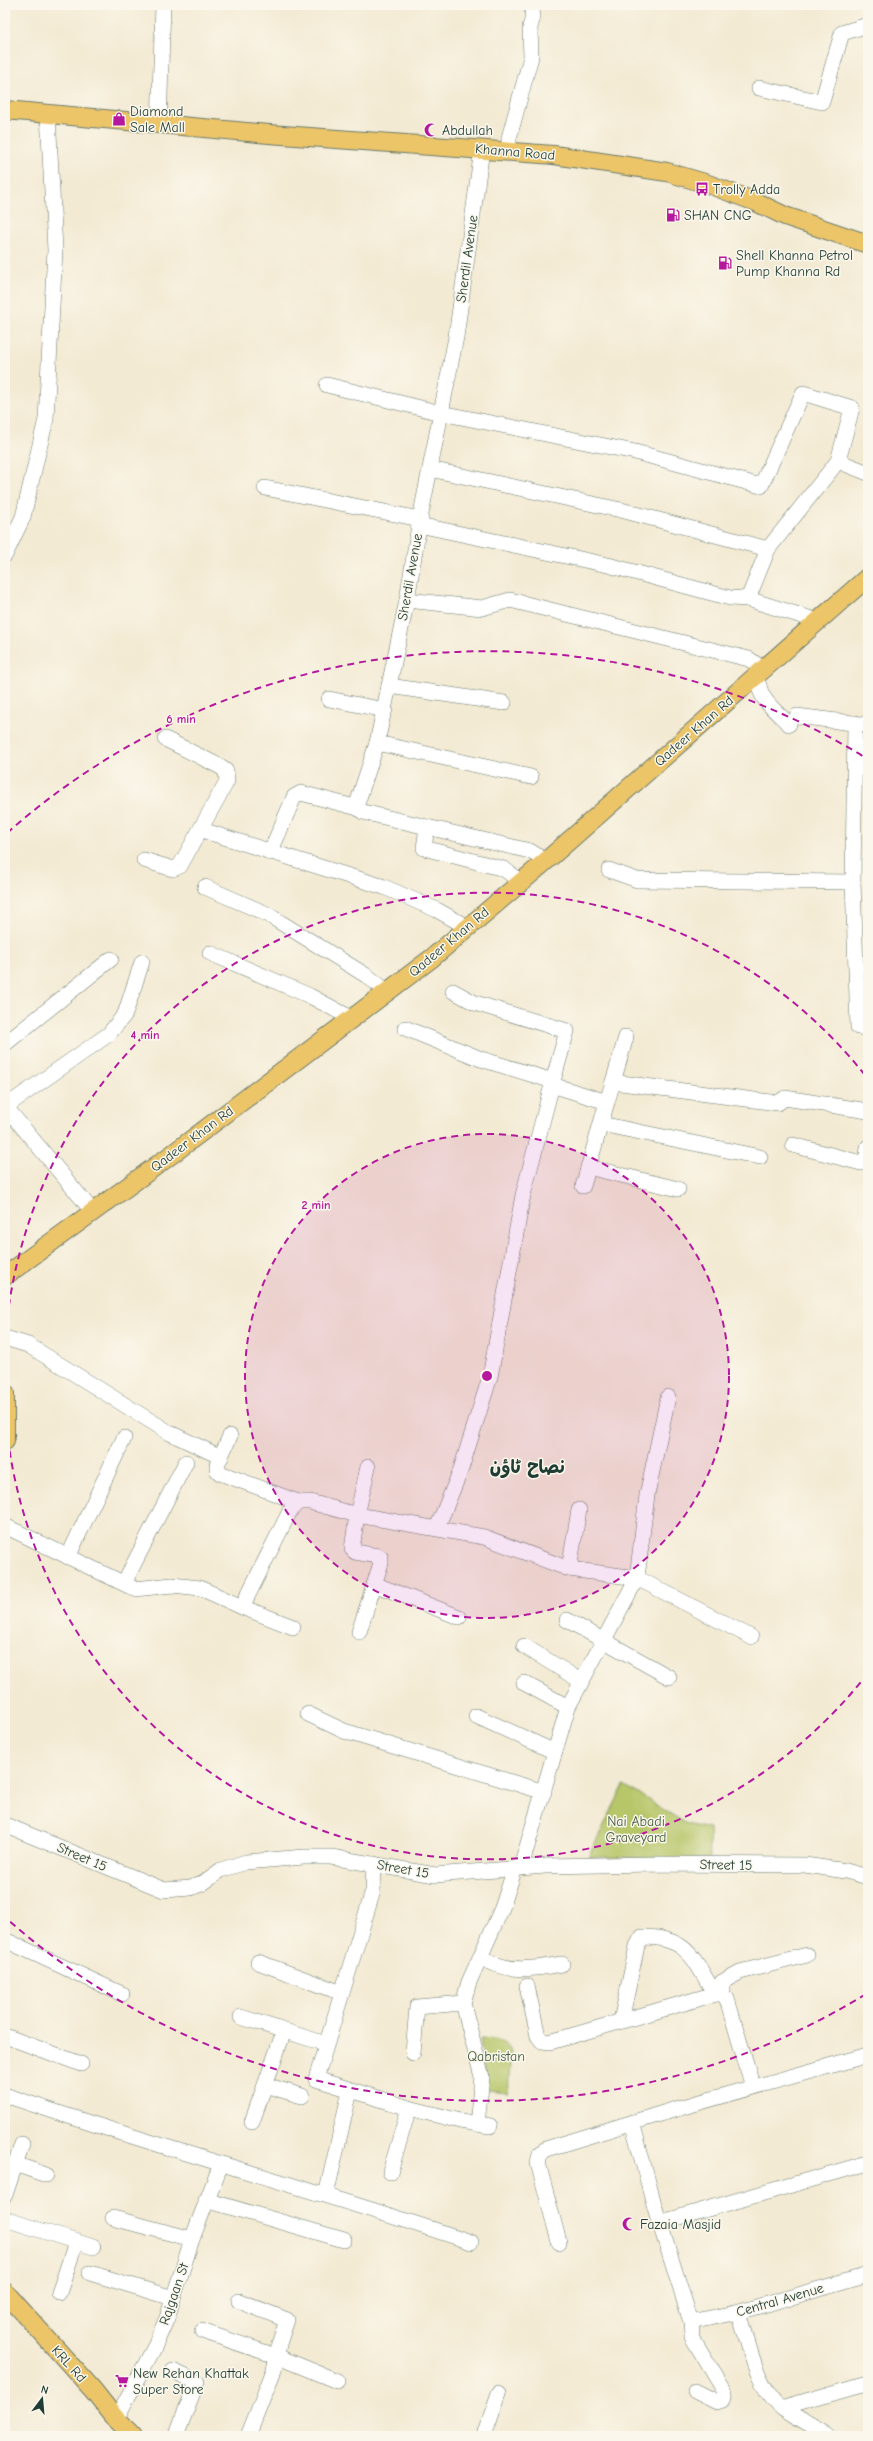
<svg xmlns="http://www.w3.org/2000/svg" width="873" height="2441" font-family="'Comic Neue','Playpen Sans Arabic',sans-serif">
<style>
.green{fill:#b7c669;stroke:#6b824e}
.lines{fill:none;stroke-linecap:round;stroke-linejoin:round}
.minor-casing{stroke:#697a6c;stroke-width:16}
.major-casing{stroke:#697a6c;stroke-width:20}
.minor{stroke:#fff;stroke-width:15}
.major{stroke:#edc569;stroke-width:18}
.ring{fill:none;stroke:#b5179e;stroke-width:2;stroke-dasharray:7 5}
.labels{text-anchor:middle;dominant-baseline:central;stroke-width:3;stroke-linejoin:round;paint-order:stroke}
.poi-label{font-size:14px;fill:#1f3d34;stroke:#fbf7ec;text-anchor:start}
.street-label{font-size:14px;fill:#1f3d34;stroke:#fbf7ec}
.park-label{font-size:14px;fill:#455f41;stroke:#fbf7ec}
.district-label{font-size:18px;font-weight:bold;fill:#1f3d34;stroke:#fbf7ec}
.centre{fill:#b5179e;stroke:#fbf7ec;stroke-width:2}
.ring-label{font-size:12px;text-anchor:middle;font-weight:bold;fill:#b5179e;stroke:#fbf7ec;stroke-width:3;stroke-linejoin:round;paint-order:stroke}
</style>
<rect width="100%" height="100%" fill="#fbf7ec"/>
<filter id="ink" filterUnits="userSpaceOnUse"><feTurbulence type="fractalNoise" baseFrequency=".025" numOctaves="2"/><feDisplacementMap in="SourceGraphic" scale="8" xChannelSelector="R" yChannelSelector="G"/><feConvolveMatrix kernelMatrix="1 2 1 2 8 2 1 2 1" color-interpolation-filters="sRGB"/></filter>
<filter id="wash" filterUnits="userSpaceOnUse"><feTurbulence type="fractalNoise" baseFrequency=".012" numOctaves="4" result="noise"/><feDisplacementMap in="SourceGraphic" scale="16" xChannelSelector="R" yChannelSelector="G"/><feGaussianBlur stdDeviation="0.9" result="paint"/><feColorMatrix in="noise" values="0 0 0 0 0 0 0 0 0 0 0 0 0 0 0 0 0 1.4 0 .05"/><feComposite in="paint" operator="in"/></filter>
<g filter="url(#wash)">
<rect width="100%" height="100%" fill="#f3ead3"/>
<g class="green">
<polygon points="624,1785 687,1824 709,1829 710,1859 588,1857"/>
<path d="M480 2038C493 2039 505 2038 511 2052L508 2092 486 2090Z"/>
</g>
</g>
<g filter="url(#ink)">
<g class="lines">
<g class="minor-casing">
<g id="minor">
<polyline points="759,88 822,102 842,33 868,25"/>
<polyline points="159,124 163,5"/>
<polyline points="482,149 456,337 420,519 407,600 377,743 358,801 358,808 363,812 427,827 424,848 504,869 521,882"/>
<polyline points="509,150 509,138 531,57 530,27 533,17 531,5"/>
<polyline points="327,385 441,413 635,452 761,486 803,393 852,408 838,461 768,549 748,599"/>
<polyline points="838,461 868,473"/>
<polyline points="430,469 621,510 768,549"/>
<polyline points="265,488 420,519"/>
<polyline points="419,525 608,565 730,598 748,599 818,621"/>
<polyline points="5,555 23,517 46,419 55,250 48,114"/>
<polyline points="407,600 482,608 510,600 749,659 764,670"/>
<path d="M759 685C761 701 778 713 789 724"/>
<polyline points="389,686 504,703"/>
<polyline points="329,699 385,710"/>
<polyline points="797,716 868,725"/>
<polyline points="855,723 853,882 858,1027 868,1028"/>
<polyline points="377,743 531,777"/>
<polyline points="427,827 530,851 546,861"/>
<polyline points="203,828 208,832 384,887 437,910 467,927"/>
<polyline points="270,853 294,797 301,793 358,808"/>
<polyline points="144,860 173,869 180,866 227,781 226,771 219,766 165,739"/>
<polyline points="609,870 637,880 853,882"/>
<polyline points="205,887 267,914 367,976 388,992"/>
<polyline points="210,953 310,996 351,1018"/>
<polyline points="453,991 475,1003 567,1031 553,1081"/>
<polyline points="405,1028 481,1059 553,1081 523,1195 490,1377 460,1472 437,1528"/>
<polyline points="5,1044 111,959"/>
<polyline points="613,1082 626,1037"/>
<polyline points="552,1085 607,1102 613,1082 778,1103 785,1098 868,1111"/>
<polyline points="5,1106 93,1212"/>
<polyline points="5,1107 109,1034 125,1014 142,962"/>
<polyline points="601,1124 760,1157"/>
<polyline points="793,1145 861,1163 867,1157 868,1147"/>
<polyline points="588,1167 678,1189"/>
<polyline points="583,1186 607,1102"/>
<polyline points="5,1338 28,1345 170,1433 221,1457"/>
<polyline points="668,1397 647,1495 637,1578 751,1637"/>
<polyline points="230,1436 217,1465 217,1470 220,1473 298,1502 310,1502 357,1515 484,1537 569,1569 637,1578 568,1707 521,1867"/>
<polyline points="5,1526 135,1589 172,1585 200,1588 242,1607 290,1511 298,1502"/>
<polyline points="68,1557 124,1438"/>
<polyline points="569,1569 579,1510"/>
<polyline points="124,1583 186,1462"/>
<polyline points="374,1584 459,1617"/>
<polyline points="242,1607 293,1627"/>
<polyline points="567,1620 669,1677"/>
<polyline points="359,1632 381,1563 381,1558 378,1556 355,1552 352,1549 357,1515 368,1467"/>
<polyline points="524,1646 581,1681"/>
<polyline points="524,1683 568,1707"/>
<polyline points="308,1714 344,1731 544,1792"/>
<polyline points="476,1716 555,1752"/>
<polyline points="5,1825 164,1890 191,1888 203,1883 221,1870 246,1862 304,1857 331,1857 435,1875 545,1866 655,1864 805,1865 846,1871 868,1877"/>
<polyline points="5,1940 122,1994"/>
<path d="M481 1957C506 1974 534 1969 562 1964"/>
<polyline points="258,1962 342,1993 373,1891 374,1864"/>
<polyline points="527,1986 538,2036 542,2041 550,2042 715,1994 722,1994 727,1999 753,2087"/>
<polyline points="342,1993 316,2079 409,2108 460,2121 490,2126"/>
<polyline points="722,1994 722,1982 740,1972 807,1955"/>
<polyline points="241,2017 326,2044"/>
<path d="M621 2021 637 1946 642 1937C689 1937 693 1959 715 1994"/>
<polyline points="5,2036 81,2064"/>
<polyline points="413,2053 417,2007 463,2003"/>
<polyline points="265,2085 302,2096"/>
<path d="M5 2095C159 2148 317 2190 471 2242"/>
<polyline points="252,2122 284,2031"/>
<polyline points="632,2122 655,2208 691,2322 692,2337 725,2392 723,2400 717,2402 695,2391"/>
<polyline points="477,2124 482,2077 463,2003 469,1982 502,1908 515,1868"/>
<polyline points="15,2164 46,2175"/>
<polyline points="390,2172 409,2108"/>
<polyline points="5,2195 22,2144"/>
<polyline points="326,2195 350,2091"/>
<polyline points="206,2200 344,2240"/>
<polyline points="113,2218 192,2239"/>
<polyline points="5,2219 93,2247"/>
<polyline points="659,2223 868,2163"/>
<polyline points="559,2242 538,2163 540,2153 546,2149 683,2107 868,2055"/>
<polyline points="90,2273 173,2298"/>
<polyline points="59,2293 76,2242"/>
<polyline points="239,2301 287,2320 279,2344 274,2370 248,2436"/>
<path d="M739 2312C749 2343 755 2387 783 2409 797 2419 813 2427 828 2436"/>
<polyline points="691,2322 739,2312 868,2275"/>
<polyline points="202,2331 276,2356 337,2381"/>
<polyline points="173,2371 197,2382 176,2436"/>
<polyline points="782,2408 868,2383"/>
<polyline points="116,2419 153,2350 167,2318 192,2239 221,2164"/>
<polyline points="484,2436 499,2393"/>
</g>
</g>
<g class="major-casing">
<g id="major">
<polyline points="5,110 269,134 554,155 667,172 708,184 756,202 785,216 868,244"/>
<polyline points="5,1276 175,1152 432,958 546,861 868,577"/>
<polyline points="5,1393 5,1441"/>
<polyline points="5,2292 93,2390 116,2419 133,2436"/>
</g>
</g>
<use href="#minor" class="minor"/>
<use href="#major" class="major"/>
</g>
</g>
<circle cx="487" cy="1376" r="242" fill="#b5179e" fill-opacity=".12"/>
<g class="ring">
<circle cx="487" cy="1376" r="242"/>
<path d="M868 1673A483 483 0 0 1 5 1410M5 1342A483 483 0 0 1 868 1079"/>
<path d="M866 1994A725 725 0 0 1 7 1919M7 833A725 725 0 0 1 866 758"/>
</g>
<defs>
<g id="shop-bare" transform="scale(1.08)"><path d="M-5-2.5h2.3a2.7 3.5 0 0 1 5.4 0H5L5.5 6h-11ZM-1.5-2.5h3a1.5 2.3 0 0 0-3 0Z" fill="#b5179e" stroke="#fbf7ec" stroke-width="2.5" paint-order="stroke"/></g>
<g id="mosque-bare" transform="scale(1.08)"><path d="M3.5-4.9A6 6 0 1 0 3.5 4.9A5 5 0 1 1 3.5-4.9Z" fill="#b5179e" stroke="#fbf7ec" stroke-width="2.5" paint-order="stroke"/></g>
<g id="bus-bare" transform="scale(1.08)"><path d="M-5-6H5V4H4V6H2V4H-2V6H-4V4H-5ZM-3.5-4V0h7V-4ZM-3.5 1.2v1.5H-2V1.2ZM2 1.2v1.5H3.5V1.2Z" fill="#b5179e" stroke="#fbf7ec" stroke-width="2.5" paint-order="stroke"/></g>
<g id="fuel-bare" transform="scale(1.08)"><path d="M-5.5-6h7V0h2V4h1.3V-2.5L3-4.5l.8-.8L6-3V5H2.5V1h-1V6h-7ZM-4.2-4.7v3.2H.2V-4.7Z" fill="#b5179e" stroke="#fbf7ec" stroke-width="2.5" paint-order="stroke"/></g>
<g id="supermarket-bare" transform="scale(1.08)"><path d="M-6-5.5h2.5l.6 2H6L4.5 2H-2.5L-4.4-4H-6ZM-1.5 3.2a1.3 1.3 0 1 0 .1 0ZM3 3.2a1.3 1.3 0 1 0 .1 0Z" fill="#b5179e" stroke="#fbf7ec" stroke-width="2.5" paint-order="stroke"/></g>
</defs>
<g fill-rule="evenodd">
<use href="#shop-bare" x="119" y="119"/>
<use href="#mosque-bare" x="431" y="130"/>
<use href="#bus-bare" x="702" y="189"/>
<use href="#fuel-bare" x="673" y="215"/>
<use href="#fuel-bare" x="725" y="263"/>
<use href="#mosque-bare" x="629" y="2224"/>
<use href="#supermarket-bare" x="122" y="2381"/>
</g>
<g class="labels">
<g class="poi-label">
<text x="130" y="111">Diamond<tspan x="130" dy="16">Sale Mall</tspan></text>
<text x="442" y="130">Abdullah</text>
<text x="713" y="189">Trolly Adda</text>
<text x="684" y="215">SHAN CNG</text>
<text x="736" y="255">Shell Khanna Petrol<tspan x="736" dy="16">Pump Khanna Rd</tspan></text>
<text x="640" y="2224">Fazaia Masjid</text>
<text x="133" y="2373">New Rehan Khattak<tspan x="133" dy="16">Super Store</tspan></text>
</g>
<g class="street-label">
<text transform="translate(515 152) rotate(5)">Khanna Road</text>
<text transform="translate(467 259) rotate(-82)">Sherdil Avenue</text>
<text transform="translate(410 577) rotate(-80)">Sherdil Avenue</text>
<text transform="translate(694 731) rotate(-41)">Qadeer Khan Rd</text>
<text transform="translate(449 942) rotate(-40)">Qadeer Khan Rd</text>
<text transform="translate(192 1139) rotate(-37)">Qadeer Khan Rd</text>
<text transform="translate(82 1857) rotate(23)">Street 15</text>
<text transform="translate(726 1865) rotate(1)">Street 15</text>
<text transform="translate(403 1869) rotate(10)">Street 15</text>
<text transform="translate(174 2294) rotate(-71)">Rajgaan St</text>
<text transform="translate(780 2300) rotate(-16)">Central Avenue</text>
<text transform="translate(69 2364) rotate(48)">KRL Rd</text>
</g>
<g class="park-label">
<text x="636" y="1821">Nai Abadi<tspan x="636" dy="16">Graveyard</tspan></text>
<text x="496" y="2056">Qabristan</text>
</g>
<g class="district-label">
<text x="528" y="1467">نصاح ٹاؤن</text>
</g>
</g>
<circle cx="487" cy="1376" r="6" class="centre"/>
<g class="ring-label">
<text x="181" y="723">6 min</text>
<text x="145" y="1039">4 min</text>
<text x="316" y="1209">2 min</text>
</g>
<rect width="873" height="2441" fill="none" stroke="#fbf7ec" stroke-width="20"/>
<g transform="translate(42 2399) rotate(16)" stroke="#fbf7ec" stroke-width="3" paint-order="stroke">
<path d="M0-3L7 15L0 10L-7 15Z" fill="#1f3d34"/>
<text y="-6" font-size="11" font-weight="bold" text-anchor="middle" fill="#1f3d34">N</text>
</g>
</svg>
